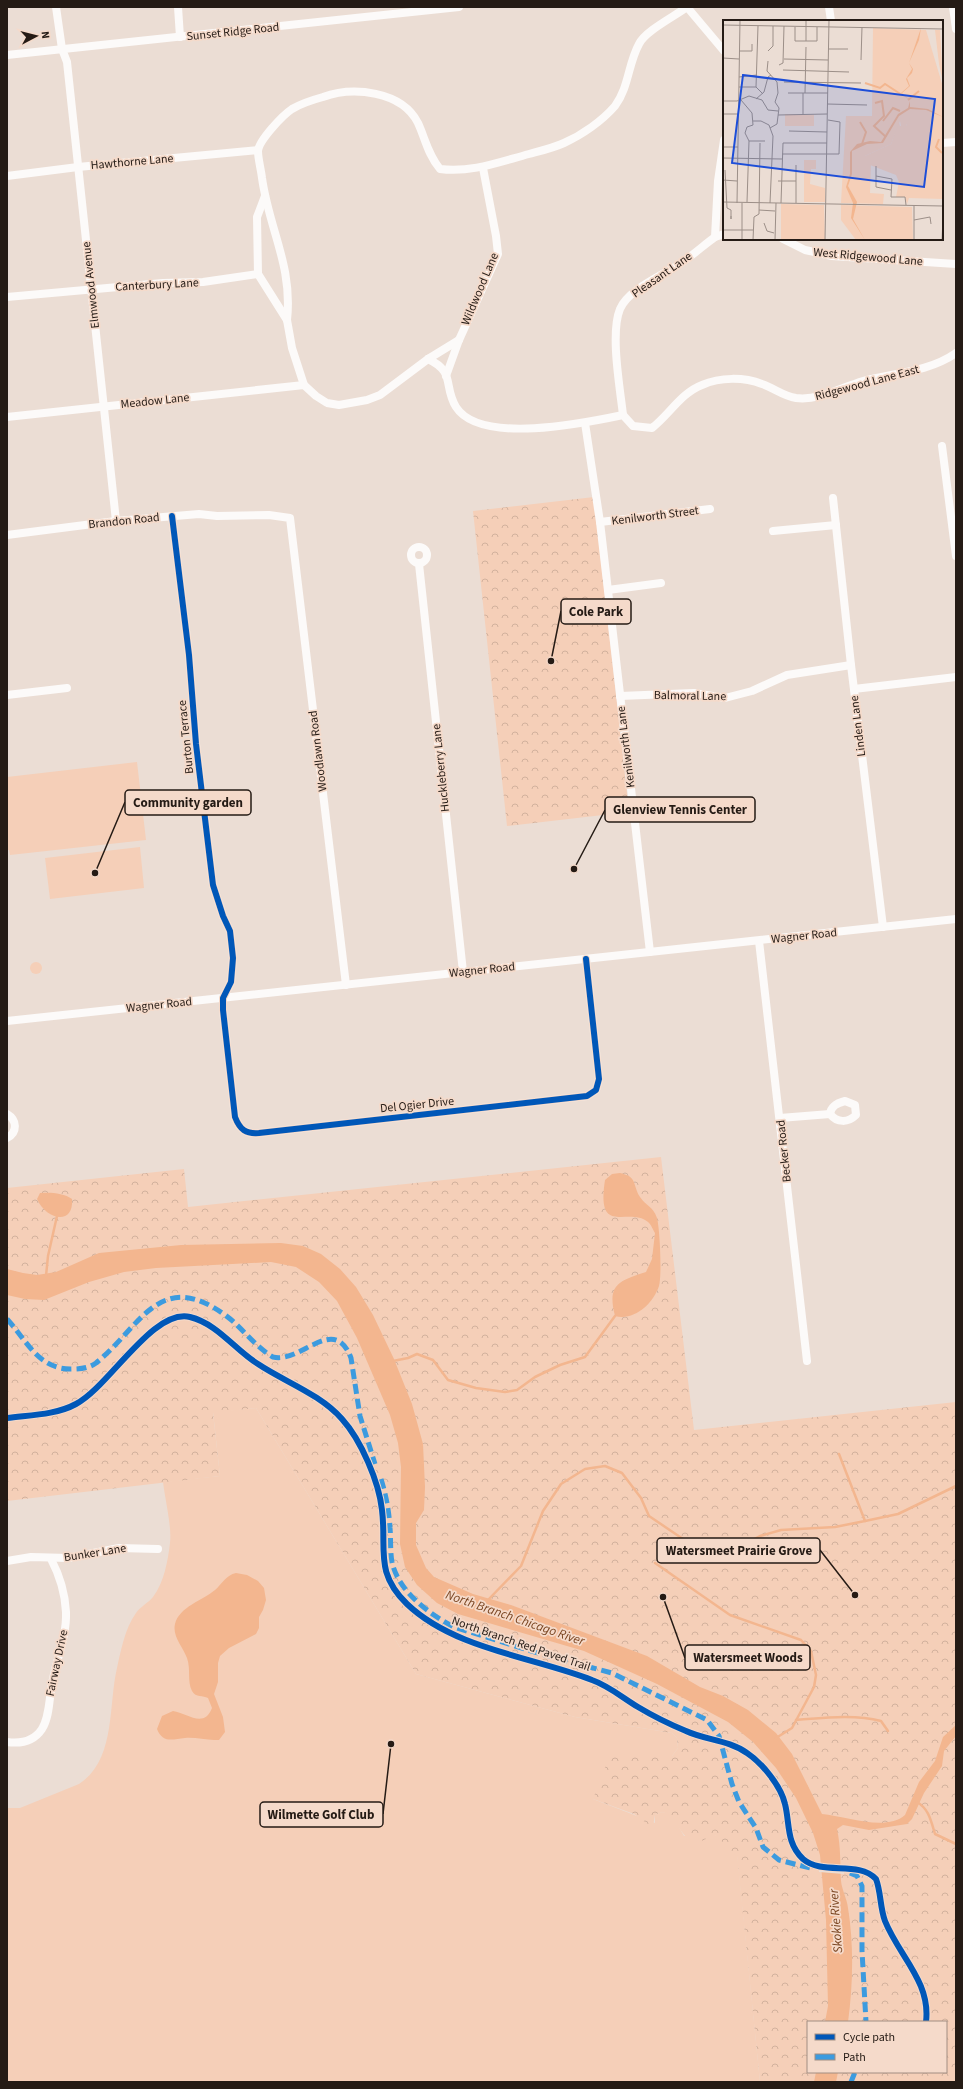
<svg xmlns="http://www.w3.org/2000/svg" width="963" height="2089" font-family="'Source Sans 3',sans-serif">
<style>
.green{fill:#f5cfb8}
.park{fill:url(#park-crowns);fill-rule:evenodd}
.water{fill:#f3b68f}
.pier{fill:#ebddd4}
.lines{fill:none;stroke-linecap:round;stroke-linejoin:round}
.stream{stroke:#f3b68f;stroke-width:2.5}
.minor{stroke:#fcfaf9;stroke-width:8}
.quiet{stroke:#3c9bdf;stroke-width:5;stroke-dasharray:10 5;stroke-linecap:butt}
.cycleway-casing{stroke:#f5daca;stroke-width:8}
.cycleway{stroke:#0057b8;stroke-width:6}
.labels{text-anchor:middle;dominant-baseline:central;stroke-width:3.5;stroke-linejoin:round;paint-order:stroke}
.street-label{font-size:12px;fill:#251b15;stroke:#f5daca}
.water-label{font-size:13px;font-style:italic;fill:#794420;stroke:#f5daca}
.inset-river{fill:none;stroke:#f3b68f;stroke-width:2}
.inset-road{fill:none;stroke:#9c8f88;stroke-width:1}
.view{fill:#1d4ed8;fill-opacity:0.15;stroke:#1d4ed8;stroke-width:2}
.inset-edge{fill:none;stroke:#251b15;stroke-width:2}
.leader{fill:none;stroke:#251b15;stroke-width:1.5}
.callout-dot{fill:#251b15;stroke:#f5daca;stroke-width:1.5}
.callout{fill:#f5daca;stroke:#251b15;stroke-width:1.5}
.callout-label{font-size:13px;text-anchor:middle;font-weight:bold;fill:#251b15}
</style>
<defs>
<pattern id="park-crowns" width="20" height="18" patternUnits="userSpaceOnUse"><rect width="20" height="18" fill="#f5cfb8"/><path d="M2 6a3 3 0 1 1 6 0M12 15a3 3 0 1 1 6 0" fill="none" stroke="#d2b19d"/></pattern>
</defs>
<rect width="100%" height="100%" fill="#ebddd4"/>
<g class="green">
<polygon points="137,762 146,840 10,855 9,850 7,850 7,777"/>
<polygon points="140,847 144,888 50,899 45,858"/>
<circle cx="36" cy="968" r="6"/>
<path d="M256 1408 416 1674 575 1717 672 1733 677 1738 678 1748 672 1756H661L593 1799 655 1823V1815C670 1805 678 1826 684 1836L715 1835 736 1842 760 2082H7V1808H20L79 1784C116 1760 108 1706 117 1668 121 1650 125 1628 136 1613 140 1607 148 1603 153 1597 164 1583 168 1560 170 1543 172 1527 165 1499 163 1482L220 1476 213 1412Z"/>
</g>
<g class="park">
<polygon points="594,497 629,812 507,826 473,511"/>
<path d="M661 1157 694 1430 956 1402V2082H760L737 1856 715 1835 697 1843C679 1842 674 1802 655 1815L653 1826 649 1825 634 1814 593 1799 609 1757C626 1747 652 1756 672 1756L678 1748 677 1738 672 1733 575 1717 416 1674 256 1408 213 1413 220 1476 7 1501V1188L184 1169 188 1207ZM808 2022H946V2072H808Z"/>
</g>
<g class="water">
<path d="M620 1173C638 1177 632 1184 640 1197 646 1206 653 1206 657 1218 660 1230 662 1275 659 1286 653 1304 634 1321 615 1316 607 1285 618 1281 646 1272L652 1259 655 1233C653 1230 651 1224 648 1222 628 1206 596 1238 605 1180L612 1174Z"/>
<path d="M40 1193C50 1192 64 1193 72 1199 74 1226 46 1220 37 1199Z"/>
<path d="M281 1243 303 1246 321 1254 340 1269 356 1287 373 1315 394 1359 412 1404 423 1444 425 1487 424 1510 416 1523V1545L426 1568 434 1577 473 1594 511 1605 647 1656 700 1687 723 1696 748 1710 776 1733 792 1754 822 1814C845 1816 886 1832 905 1815L919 1782 935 1761 943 1737 956 1725V1736L944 1751 942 1766 924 1793 912 1819 907 1824 869 1830 843 1825 837 1829C841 1847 840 1864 841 1881 842 1890 847 1899 848 1908 854 1945 853 1985 848 2022H825L828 2006 826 1920 820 1855 813 1833 796 1798 776 1768 753 1742 728 1722 657 1684 584 1651 458 1614 437 1603 417 1585 405 1567 400 1544 401 1467 398 1443 390 1415 357 1338 337 1301 319 1282 296 1267 271 1262 156 1268 124 1272 89 1282 44 1300 25 1299 7 1295V1269L23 1273 37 1275 56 1272 99 1253 181 1245Z"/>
<path d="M236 1573 247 1575 258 1581 264 1588 266 1600 263 1610 259 1617V1628L256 1634 229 1648 220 1656 218 1663V1682L214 1694 223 1717 225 1732 219 1740H214C205 1740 194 1737 185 1738 173 1739 163 1744 157 1729L162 1716 173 1711C187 1713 204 1729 212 1708L208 1698C203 1695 196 1698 192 1691 187 1681 191 1669 187 1658 183 1647 172 1636 175 1624 179 1607 203 1600 215 1590 222 1584 226 1575 236 1573Z"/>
<polygon points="816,2072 838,2072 836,2082 814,2082"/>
</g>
<polygon class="pier" points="819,1863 844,1866 844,1874 819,1872"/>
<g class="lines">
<g class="stream">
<polyline points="46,1276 48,1256 57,1216"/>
<polyline points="393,1361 408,1358 417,1354 433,1360 448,1380 476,1388 505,1392 517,1390 535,1377 560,1365 585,1357 615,1316"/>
<polyline points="865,1521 898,1514 956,1486"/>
<polyline points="655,1563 730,1615 801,1640 811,1651 816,1675 814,1687 792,1728 776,1738"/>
<polyline points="487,1601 521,1566 543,1511 561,1484 585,1469 605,1466 622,1473 641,1498 649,1516 714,1560 760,1536 781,1530 835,1527 865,1521 839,1454"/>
<path d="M796 1720C823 1718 854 1714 881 1721L888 1731"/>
<path d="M917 1802C929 1809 931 1821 935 1834L956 1844"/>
</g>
<g class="minor">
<polyline points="56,7 62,49 67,62 116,521"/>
<polyline points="178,7 180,37"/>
<polyline points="687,7 724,51"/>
<polyline points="829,7 831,21"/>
<polyline points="953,7 956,29"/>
<polyline points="7,55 459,7"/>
<polyline points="942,143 956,142"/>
<polyline points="7,176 78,167 258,150"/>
<polyline points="265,196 257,217 258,274 287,320 292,348 304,385 316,396 327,403 339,405 367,400 380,395 428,359 459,340"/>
<polyline points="715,237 724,234"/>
<polyline points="783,239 805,250 832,256 956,264"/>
<polyline points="7,297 163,283 203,282 258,274"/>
<path d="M287 320C293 266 269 229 262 178 261 169 258 159 258 151 259 140 283 115 292 109 302 103 312 100 323 97 353 86 402 91 418 123 425 138 428 155 440 169 471 173 499 162 529 154 540 151 553 148 564 143 582 135 602 121 615 106 629 87 628 64 639 44 645 31 675 16 687 7"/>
<path d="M428 359C456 372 443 386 456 407 480 445 585 423 623 415L633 426 652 428C669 415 681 393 702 385 720 377 744 377 762 384 774 388 783 396 796 398 819 401 842 387 863 381 894 373 929 372 956 353"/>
<polyline points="446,376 459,340 498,254 496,236 483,168"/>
<path d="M623 415C620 388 610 333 620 309 628 289 664 275 681 263 693 255 704 245 715 237L718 181 724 140"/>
<polyline points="7,417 304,385"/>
<polyline points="585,423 600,522 650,952"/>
<polyline points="942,446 956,556"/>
<polyline points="833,498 851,665 883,927"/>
<path d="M172 516 189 655 196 744 213 885 223 916 230 931 233 958 231 982 223 998V1010L235 1117C240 1130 246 1134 259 1133L587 1096 596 1090 599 1079 586 959"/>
<polyline points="600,522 710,509"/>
<polyline points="773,531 836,525"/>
<polyline points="7,535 116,521 199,514 217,516 269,515 290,518 346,985"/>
<circle cx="419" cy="555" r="8"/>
<polyline points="419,564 463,972"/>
<polyline points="608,590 661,583"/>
<polyline points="854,689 956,677"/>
<polyline points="7,695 67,688"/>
<polyline points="620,696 694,693 725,698 752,691 787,675 851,665"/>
<polyline points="759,941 807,1361"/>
<polyline points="7,1021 956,919"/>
<path d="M845 1101 855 1105 856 1115C848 1123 837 1123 830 1114 831 1106 837 1103 845 1101Z"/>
<path d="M7 1114C17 1120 18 1132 7 1138"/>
<polyline points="780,1118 830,1114"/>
<polyline points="7,1561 31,1557 68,1558 119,1548 158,1549"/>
<path d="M7 1742C21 1744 34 1741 42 1729 50 1716 49 1698 52 1684 56 1660 67 1636 66 1612 65 1593 60 1576 51 1559"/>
</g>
<g class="quiet">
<path d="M7 1319C27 1341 39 1370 72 1369 81 1369 89 1368 96 1363 140 1328 159 1267 225 1315 242 1327 254 1346 273 1357 301 1364 334 1313 351 1358L360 1416 375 1464"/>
<path d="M381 1479C386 1495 389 1511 390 1528 391 1539 390 1551 392 1562 398 1591 429 1614 454 1627L541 1654 612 1673 707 1720 719 1736 732 1784 739 1802 756 1828 763 1847 779 1860 814 1869"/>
<polyline points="850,1873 857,1876 862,1886 862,1951 866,2022"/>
<polyline points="851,2082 855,2072"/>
</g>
<g class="cycleway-casing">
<g id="cycleway">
<path d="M172 516 189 655 196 744 213 885 223 916 230 931 233 958 231 982 223 998V1010L235 1117C240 1130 246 1134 259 1133L587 1096 596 1090 599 1079 586 959"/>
<path d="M7 1418C29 1415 56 1415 76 1404 109 1387 153 1308 190 1317 218 1324 235 1350 258 1364 285 1382 320 1394 342 1419 361 1440 379 1482 382 1510 387 1549 374 1572 407 1604 454 1649 533 1657 592 1680 609 1686 623 1698 638 1707 653 1716 669 1724 686 1731 705 1740 729 1740 747 1753 762 1763 781 1786 785 1804 790 1824 786 1843 803 1859 823 1876 858 1860 876 1879 881 1892 880 1908 885 1921 899 1956 931 1982 926 2022"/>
</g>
</g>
<use href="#cycleway" class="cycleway"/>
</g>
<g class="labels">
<g class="street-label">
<text transform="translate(233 32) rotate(-6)">Sunset Ridge Road</text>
<text transform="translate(132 162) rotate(-5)">Hawthorne Lane</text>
<text transform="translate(868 257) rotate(5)">West Ridgewood Lane</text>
<text transform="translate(662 275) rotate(-35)">Pleasant Lane</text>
<text transform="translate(91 285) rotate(-96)">Elmwood Avenue</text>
<text transform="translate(157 285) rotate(-3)">Canterbury Lane</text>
<text transform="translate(480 289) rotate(-67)">Wildwood Lane</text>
<text transform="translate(867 383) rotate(-15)">Ridgewood Lane East</text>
<text transform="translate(155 401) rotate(-6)">Meadow Lane</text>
<text transform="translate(655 516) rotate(-7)">Kenilworth Street</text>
<text transform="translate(124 521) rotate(-6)">Brandon Road</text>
<text transform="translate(690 696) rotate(1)">Balmoral Lane</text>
<text transform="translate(858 726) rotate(-97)">Linden Lane</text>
<text transform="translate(186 737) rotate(-96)">Burton Terrace</text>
<text transform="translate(626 747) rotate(-97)">Kenilworth Lane</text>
<text transform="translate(318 751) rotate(-97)">Woodlawn Road</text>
<text transform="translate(441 768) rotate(-96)">Huckleberry Lane</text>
<text transform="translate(804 936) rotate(-6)">Wagner Road</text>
<text transform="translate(482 970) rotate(-6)">Wagner Road</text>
<text transform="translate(159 1005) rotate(-6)">Wagner Road</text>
<text transform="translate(417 1105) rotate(-6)">Del Ogier Drive</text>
<text transform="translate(784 1151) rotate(-96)">Becker Road</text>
<text transform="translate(95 1553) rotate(-9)">Bunker Lane</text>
<text transform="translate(521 1644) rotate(19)">North Branch Red Paved Trail</text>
<text transform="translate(57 1663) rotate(-78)">Fairway Drive</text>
</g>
<g class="water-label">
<text transform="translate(515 1618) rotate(19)">North Branch Chicago River</text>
<text transform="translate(836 1921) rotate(-94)">Skokie River</text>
</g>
</g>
<g transform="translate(723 20)">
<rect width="220" height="220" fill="#ebddd4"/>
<path d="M212 10H217L220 63 216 44ZM187 96 220 97V179L186 178 184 184 182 177H173L176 162 173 155 147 145V140H142V136L168 124 176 101 177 106H183ZM81 140H93V149H88L87 164 102 168V182H81ZM58 184 101 185 102 220H58Z" fill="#f5cfb8"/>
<path d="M150 8 203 10 220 67V97H188L181 109 178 107 177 101 168 124 142 136V140H148L147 173 161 174 160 184 118 183 123 96H149ZM62 94 91 95V106H62ZM118 185 189 187 190 220H133L118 200Z" fill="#f5cfb8"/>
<path d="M198 8 196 20 186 43 190 49 189 53 184 58 187 66 179 73 187 81V87L205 89 220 97 203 90 187 89 176 96 160 123 144 124 129 131V154L125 166 134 182 130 199 142 220 128 198 130 183 123 167 127 154V132L134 124 147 121 158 122 175 94 185 88 187 81 178 73 186 66 183 59 189 49 186 43Z" fill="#f3b68f"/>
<path class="inset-river" d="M142 63 157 68 162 64 179 75M185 80 196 71M152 83 159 81 161 96 151 106 163 117M160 101 170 88 177 91M137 102 143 112 139 124M216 119 213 127 219 133"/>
<path class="inset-road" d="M83 0V21M0 5 220 9M35 6 33 67 40 74M72 7V21H94V7M220 9V23M105 29H125M16 31H29V24M45 31 50 26V6M0 38 16 39M61 39 105 40M138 40 139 7M45 41 44 51 54 62 55 73 52 82 56 88 54 104 47 108M56 45 60 43 61 6M60 50 126 52M16 57 34 55M61 62 138 63M16 67H33M65 73H105M80 73V94M82 73 83 27M33 79 41 72 45 57 48 55M18 80 29 93 30 105 24 107 22 113 26 121M0 81H14L26 76 39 80 45 90 55 91M104 84 144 85M0 94H15M55 95 104 94M30 101H38L46 105M46 105 50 116 47 183M66 111 104 112M26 121H42M0 127H15M59 134H116L117 102 105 100M0 138 59 139M153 146V167L168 170M2 150 4 188 8 190V199V196M153 156 169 159 168 177H182L183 185M0 160 14 161M55 161H73M0 182 220 186M24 182 26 121M14 183 17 0M58 183 60 123H104M73 183V145M36 190 52 191M191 200 207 197 208 204M41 203 44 211 51 213M0 210H30M19 220V183M30 220 31 197 36 194 37 123M52 220 53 183M102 220 106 0M191 220V185M219 220 220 198"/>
<path class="view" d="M20 55 212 79 201 167 9 143Z"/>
<rect width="220" height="220" class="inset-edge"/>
</g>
<path class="leader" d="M551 661L561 611M95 873L125 802M574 869L605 810M855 1595L820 1550M663 1597L685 1658M391 1744L383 1814"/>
<g class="callout-dot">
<circle cx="551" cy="661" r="4"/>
<circle cx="95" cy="873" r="4"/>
<circle cx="574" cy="869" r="4"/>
<circle cx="855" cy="1595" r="4"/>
<circle cx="663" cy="1597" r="4"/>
<circle cx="391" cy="1744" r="4"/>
</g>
<g class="callout">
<rect x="561" y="599" width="70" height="25" rx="4"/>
<rect x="125" y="790" width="126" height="25" rx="4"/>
<rect x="605" y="797" width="150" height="25" rx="4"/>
<rect x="657" y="1538" width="163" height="25" rx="4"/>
<rect x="685" y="1645" width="125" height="25" rx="4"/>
<rect x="260" y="1802" width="123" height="25" rx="4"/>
</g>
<g class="callout-label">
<text x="596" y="616">Cole Park</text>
<text x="188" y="807">Community garden</text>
<text x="680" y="814">Glenview Tennis Center</text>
<text x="739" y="1555">Watersmeet Prairie Grove</text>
<text x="748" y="1662">Watersmeet Woods</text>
<text x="321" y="1819">Wilmette Golf Club</text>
</g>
<rect width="963" height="2089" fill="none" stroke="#251b15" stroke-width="16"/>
<rect x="807" y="2021" width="140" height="52" fill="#f5daca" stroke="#a28e82"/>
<rect x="815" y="2034" width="20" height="6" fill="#0057b8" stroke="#a28e82"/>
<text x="843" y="2041" font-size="12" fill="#251b15">Cycle path</text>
<rect x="815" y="2054" width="20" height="6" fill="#3c9bdf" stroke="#a28e82"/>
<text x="843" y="2061" font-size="12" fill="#251b15">Path</text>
<g transform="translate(36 36) rotate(83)" stroke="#f5daca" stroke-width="3" paint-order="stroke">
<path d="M0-3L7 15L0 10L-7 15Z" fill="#251b15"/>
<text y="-6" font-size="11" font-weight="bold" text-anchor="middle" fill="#251b15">N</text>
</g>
</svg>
